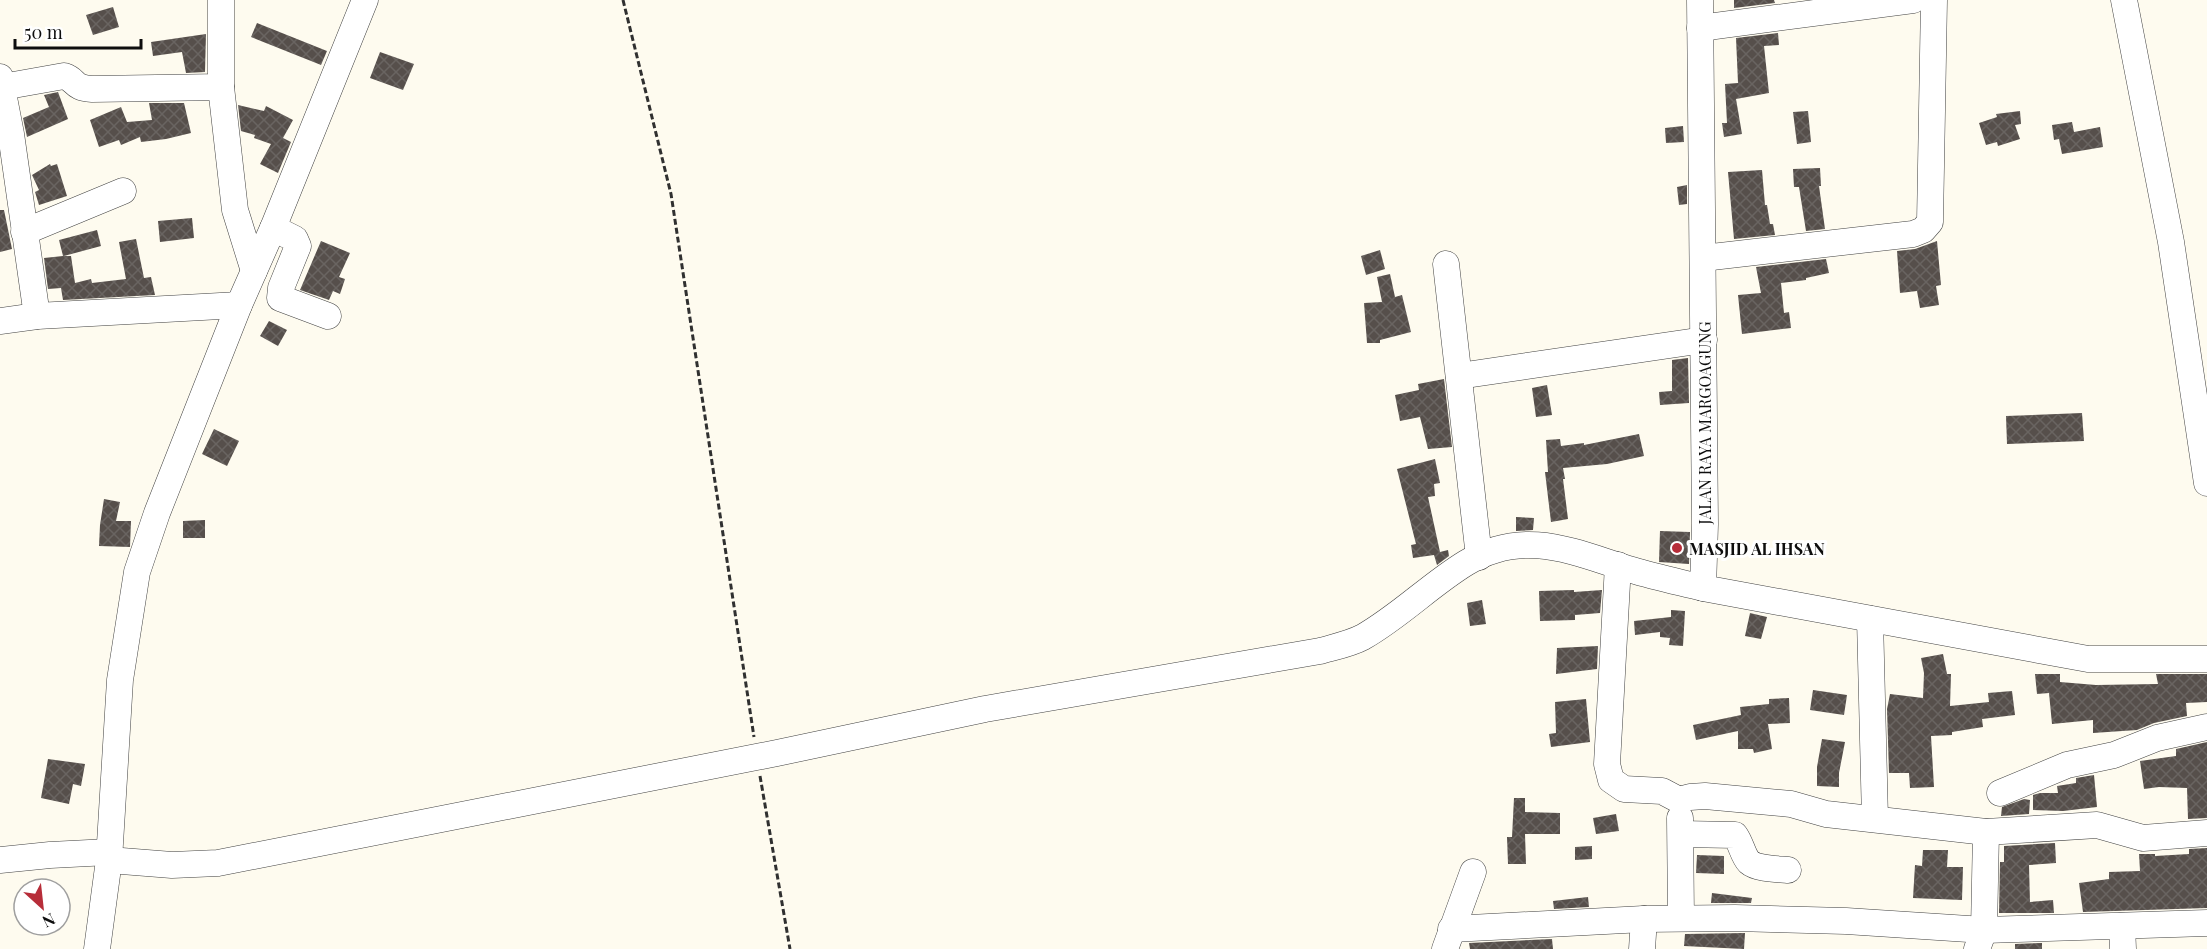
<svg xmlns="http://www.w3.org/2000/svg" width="2207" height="949" font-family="'Playfair Display',serif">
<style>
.building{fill:url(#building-cross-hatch)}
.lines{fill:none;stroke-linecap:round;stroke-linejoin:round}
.minor-casing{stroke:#414141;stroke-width:27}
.path{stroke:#303030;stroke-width:3;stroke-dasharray:6 3;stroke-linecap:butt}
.minor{stroke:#fff;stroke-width:26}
.poi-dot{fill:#b72d39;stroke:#fff;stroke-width:2}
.labels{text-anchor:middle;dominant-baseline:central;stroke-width:6;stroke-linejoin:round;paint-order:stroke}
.street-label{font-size:16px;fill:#0e0e0e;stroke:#fff}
.poi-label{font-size:16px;font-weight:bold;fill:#0e0e0e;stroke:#fff;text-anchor:start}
</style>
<defs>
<pattern id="building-cross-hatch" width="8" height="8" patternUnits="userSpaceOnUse" patternTransform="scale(1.5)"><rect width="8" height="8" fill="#564f4b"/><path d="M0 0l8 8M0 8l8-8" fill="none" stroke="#696461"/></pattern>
</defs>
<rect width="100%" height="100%" fill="#fefbef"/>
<g class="building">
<polygon points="1734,0 1774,0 1775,3 1734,8"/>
<polygon points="113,7 119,27 93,35 86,15"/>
<polygon points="257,23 327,51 321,65 251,37"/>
<polygon points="1778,33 1779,45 1764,46 1769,93 1736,99 1742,134 1724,137 1722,123 1727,123 1725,84 1738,83 1736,38"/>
<polygon points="206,34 205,72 186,73 182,52 153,56 151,42"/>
<polygon points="380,52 414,64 403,90 370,78"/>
<polygon points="58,92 68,119 27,137 23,118 49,107 44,95"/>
<polygon points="149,103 184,103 191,133 166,139 141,142 140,137 121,145 119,140 99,147 90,120 121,107 127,122 152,120"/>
<polygon points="238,105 264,111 266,106 293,120 283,138 291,142 278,173 260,164 271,144 254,138 255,135 241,131"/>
<polygon points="1808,111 1811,142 1797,144 1793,112"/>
<polygon points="2020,111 2021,124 2015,125 2020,139 1998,146 1997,142 1986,145 1979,123 1997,117 1996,114"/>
<polygon points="2072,122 2074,132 2100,127 2103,147 2062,154 2059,139 2054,140 2052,125"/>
<polygon points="1683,126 1684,142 1666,143 1665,128"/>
<polygon points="50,164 51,166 57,164 67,196 39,205 35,192 39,190 32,175"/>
<polygon points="1820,168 1821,186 1819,186 1825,229 1806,231 1799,187 1794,187 1793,169"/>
<polygon points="1762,170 1765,205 1767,205 1770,224 1773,224 1775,235 1734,239 1728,172"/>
<polygon points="1687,185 1687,204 1679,205 1677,187"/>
<polygon points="0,210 4,210 12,249 0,252"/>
<polygon points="192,218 194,238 160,242 158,221"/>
<polygon points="97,230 101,246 64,256 71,256 75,283 91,279 92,283 126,279 119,242 136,239 144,278 151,277 155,295 63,300 61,288 48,289 44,258 63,256 59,240"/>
<polygon points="321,241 350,253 339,277 345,279 340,294 333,291 329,300 300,290"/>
<polygon points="1937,241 1941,285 1936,286 1939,305 1920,308 1917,291 1900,293 1897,251 1915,249"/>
<polygon points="1380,250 1385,269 1366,275 1361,256"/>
<polygon points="1826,259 1829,273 1806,278 1806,280 1781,283 1784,313 1789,312 1791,328 1742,334 1738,295 1761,293 1756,267"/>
<polygon points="1390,274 1395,297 1402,295 1411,332 1380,340 1380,343 1367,343 1364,303 1382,302 1377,277"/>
<polygon points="269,321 287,330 278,346 260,336"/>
<polygon points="1688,358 1689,403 1660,405 1659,392 1672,391 1672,360"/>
<polygon points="1444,379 1452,447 1428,449 1420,417 1400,421 1395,395 1419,390 1418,384"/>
<polygon points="1547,385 1552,415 1536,417 1532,388"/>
<polygon points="2082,413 2084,441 2007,444 2006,416"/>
<polygon points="214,429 239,441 227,466 202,454"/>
<polygon points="1639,434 1644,456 1607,464 1563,468 1565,479 1563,479 1568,519 1551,522 1545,472 1548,472 1546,440 1560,439 1561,446 1584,443 1584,445"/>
<polygon points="1435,459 1440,483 1434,484 1435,496 1428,497 1440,552 1448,550 1449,556 1437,565 1434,555 1413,558 1411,545 1416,544 1397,469"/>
<polygon points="104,499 120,502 116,521 131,521 130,547 99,546 100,525"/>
<polygon points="1516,517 1534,518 1533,530 1516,531"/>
<polygon points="205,520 205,538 183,538 183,521"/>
<polygon points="1660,531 1690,532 1689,564 1659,562"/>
<polygon points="1574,590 1574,592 1602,590 1600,613 1575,615 1575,620 1540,621 1539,591"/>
<polygon points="1482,600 1486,624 1470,626 1467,603"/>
<polygon points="1671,610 1685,611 1683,646 1669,645 1670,638 1660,637 1660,632 1635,635 1634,621 1671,617"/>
<polygon points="1750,613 1767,617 1761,639 1745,636"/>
<polygon points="1598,646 1597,669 1556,674 1557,648"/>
<polygon points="1943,654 1947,674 1951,674 1950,706 1989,702 1988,693 2012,691 2015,715 1982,719 1983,727 1952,732 1952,735 1931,736 1934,787 1910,788 1909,773 1889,773 1887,709 1890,694 1923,698 1924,673 1921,658"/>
<polygon points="2035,674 2060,674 2060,682 2096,685 2158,684 2156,674 2207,674 2207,702 2186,703 2187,716 2154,723 2137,730 2093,733 2093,720 2052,724 2049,693 2037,694"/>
<polygon points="1813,690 1847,695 1844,715 1810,710"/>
<polygon points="1789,698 1790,723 1768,724 1772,749 1754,753 1753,749 1738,749 1738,731 1696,740 1693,725 1741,715 1740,707 1769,704 1769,699"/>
<polygon points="1586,699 1590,742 1551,747 1549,734 1556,733 1555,702"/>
<polygon points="1822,739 1845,742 1839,773 1839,787 1817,786 1817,767"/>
<polygon points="2207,742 2207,818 2188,819 2187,788 2159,787 2144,789 2140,761 2176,756 2176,749"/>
<polygon points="48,759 85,764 81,786 73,784 69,804 41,798"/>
<polygon points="2094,775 2097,807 2063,811 2033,810 2033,795 2040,793 2058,793 2057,786 2076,783 2076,778"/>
<polygon points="1514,798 1525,798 1525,812 1560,813 1560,834 1525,834 1526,864 1508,864 1507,837 1512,837"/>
<polygon points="2024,799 2030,800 2029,814 2001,816 2002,807"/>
<polygon points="1616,814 1619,831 1596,834 1593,818"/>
<polygon points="2055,843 2056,863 2029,865 2030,902 2053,900 2054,913 1999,913 2000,862 2004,862 2004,846"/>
<polygon points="1592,846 1592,859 1575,860 1575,847"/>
<polygon points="2207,848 2207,908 2083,912 2079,883 2109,879 2109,872 2140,871 2139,854 2155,854 2155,856 2189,854 2189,849"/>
<polygon points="1923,850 1948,850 1947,867 1963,867 1962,900 1913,898 1915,865 1922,866"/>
<polygon points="1697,855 1724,856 1724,874 1696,873"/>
<polygon points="1712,893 1752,898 1751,903 1711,903"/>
<polygon points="1588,897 1589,907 1554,909 1553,901"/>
<polygon points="1745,933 1744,949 1684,946 1685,934"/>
<polygon points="1552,939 1553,949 1470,949 1469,943"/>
<polygon points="2042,943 2042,949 2015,949 2015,944"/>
</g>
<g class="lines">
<g class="minor-casing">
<g id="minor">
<polyline points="1700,0 1705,524 1703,588 2088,659 2207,659"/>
<polyline points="2124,0 2171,242 2207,483"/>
<polyline points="1700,28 1913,0"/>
<polyline points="0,77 11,134 37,316"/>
<path d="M2 87 64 76C77 80 72 88 92 89L221 87V0"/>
<polyline points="221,87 235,210 254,271"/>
<polyline points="273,228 295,239 298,246 281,288 280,298 328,316"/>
<polyline points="24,232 123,191"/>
<polyline points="1703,258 1913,234 1923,230 1930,222 1934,0"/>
<polyline points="1446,264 1479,557"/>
<polyline points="0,321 37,316 239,305"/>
<polyline points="1459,376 1704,340"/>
<polyline points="1618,565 1607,764 1611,780 1624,789 1662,791 1679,800"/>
<polyline points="1870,619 1875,819"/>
<polyline points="2000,793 2067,765 2114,755 2157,738 2207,727"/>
<polyline points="1679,800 1690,797 1705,796 1791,804 1826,814 1986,832 2097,825 2143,838 2207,833"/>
<polyline points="1680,818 1681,918"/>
<path d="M1681 834 1735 835C1741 843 1743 856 1749 862 1757 869 1778 869 1788 870"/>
<polyline points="0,860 50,855 109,852"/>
<path d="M109 860 172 865 218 863 777 753 985 709 1320 651C1334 647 1350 644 1363 637 1400 616 1430 585 1466 563 1525 527 1575 553 1632 570 1655 577 1679 582 1703 588"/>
<polyline points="2122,926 2123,949"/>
<polyline points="1451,929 1644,919 1735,918 1846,921 1984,930 2207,923"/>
<polyline points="97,949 109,860 120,680 137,572 157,513 239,305 273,228 365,0"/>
<polyline points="1445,949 1473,872"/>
<polyline points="1642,949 1644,919"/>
<polyline points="1977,949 1984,930 1986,832"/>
</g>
</g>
<g class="path">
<polyline points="623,0 671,194 754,737"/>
<polyline points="760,776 790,949"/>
</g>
<use href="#minor" class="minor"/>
</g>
<circle class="poi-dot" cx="1677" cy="548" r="6"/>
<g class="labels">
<g class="street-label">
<text transform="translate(1704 423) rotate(-90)">JALAN RAYA MARGOAGUNG</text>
</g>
<g class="poi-label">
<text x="1689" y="548">MASJID AL IHSAN</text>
</g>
</g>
<g transform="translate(42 907) rotate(153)"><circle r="28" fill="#ffffff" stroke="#9f9f9f" stroke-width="1.5"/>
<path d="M0-4.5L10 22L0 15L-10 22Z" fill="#b72d39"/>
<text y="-9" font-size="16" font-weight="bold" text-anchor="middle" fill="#0e0e0e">N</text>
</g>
<path d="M15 39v9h126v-9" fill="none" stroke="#0e0e0e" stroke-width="3"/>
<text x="24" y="39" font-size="18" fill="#0e0e0e" stroke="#ffffff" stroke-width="4.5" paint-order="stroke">50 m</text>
</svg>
